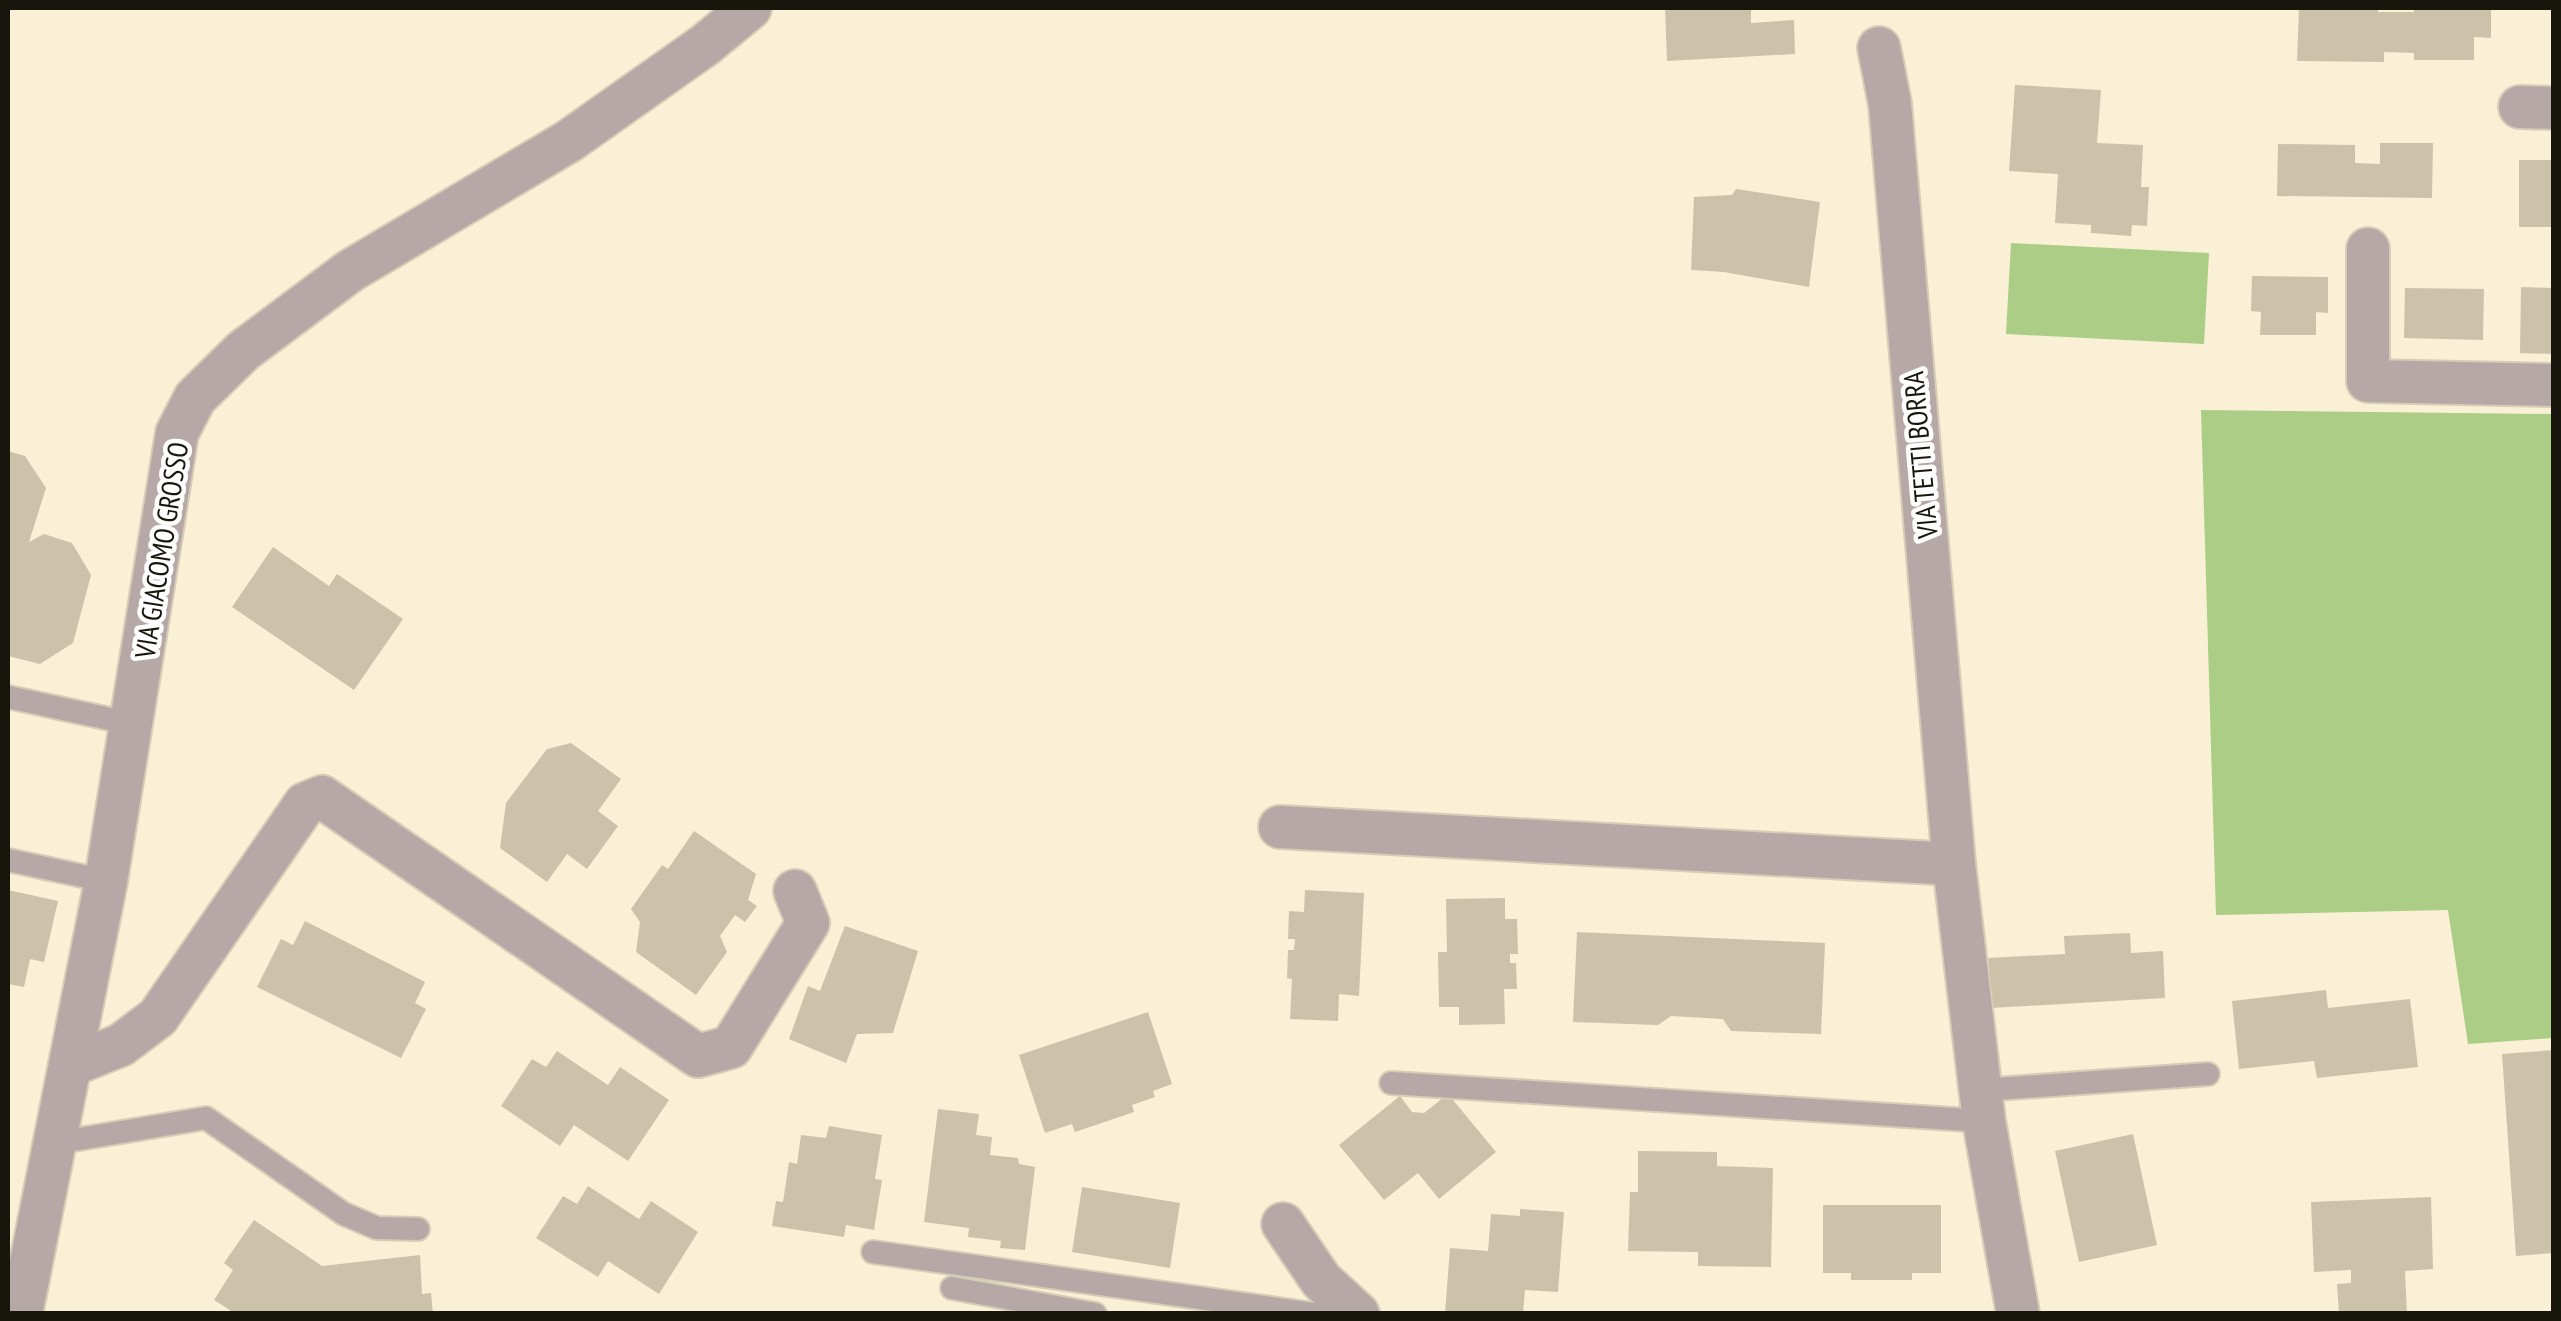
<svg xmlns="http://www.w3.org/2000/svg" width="2561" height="1321" font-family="'PT Sans Narrow',sans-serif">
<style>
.green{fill:#abcd86}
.building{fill:#ccc2a9}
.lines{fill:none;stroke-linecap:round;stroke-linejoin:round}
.service-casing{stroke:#d5cdb5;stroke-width:26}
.minor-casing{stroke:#d5cdb5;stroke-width:46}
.service{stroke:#b5a8a6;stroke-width:22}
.minor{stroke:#b5a8a6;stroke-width:42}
.labels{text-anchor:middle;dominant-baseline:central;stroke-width:9;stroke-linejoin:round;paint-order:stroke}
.street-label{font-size:28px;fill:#18150c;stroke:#fdfdfd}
</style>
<rect width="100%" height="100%" fill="#f9f0d5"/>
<g class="green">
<polygon points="2011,243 2209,253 2204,344 2006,334"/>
<polygon points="2201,410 2553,414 2553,1038 2468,1044 2448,910 2216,915"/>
</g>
<g class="building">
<polygon points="1665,8 1751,8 1751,23 1794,20 1795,54 1667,61"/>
<polygon points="2299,8 2378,8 2378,12 2414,12 2414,8 2491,8 2491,38 2474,37 2474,60 2414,60 2414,53 2384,52 2384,62 2297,61"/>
<polygon points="2015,85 2101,90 2097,143 2143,145 2141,187 2149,187 2147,226 2132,225 2131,236 2091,233 2091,225 2055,223 2058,174 2009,171"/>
<polygon points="2380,143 2433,143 2432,198 2277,196 2278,144 2355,145 2355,163 2380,164"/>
<rect x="2519" y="160" width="35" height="67"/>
<polygon points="1736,189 1820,202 1809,287 1724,272 1691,270 1694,197 1732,195"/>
<polygon points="2252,276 2328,277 2328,313 2316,312 2316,335 2260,335 2261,312 2251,311"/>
<polygon points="2521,287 2554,288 2554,354 2520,353"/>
<polygon points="2405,288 2484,289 2483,340 2404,338"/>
<polygon points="8,451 25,456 46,488 29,542 44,534 72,543 91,575 73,643 40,664 8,656"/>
<polygon points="273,547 329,586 337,574 403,619 354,690 232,607"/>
<polygon points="571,743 621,779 598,811 618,826 587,869 567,854 547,882 500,848 506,803 547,749"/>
<polygon points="694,831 756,874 748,900 757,906 745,922 735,915 720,936 727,952 696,995 636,952 640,922 631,909 662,865 668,869"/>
<polygon points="8,890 58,901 44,962 30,959 24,987 8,984"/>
<polygon points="1305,890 1364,893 1359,996 1339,994 1338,1021 1290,1019 1292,979 1287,978 1288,950 1294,950 1295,939 1288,939 1289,911 1304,912"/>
<polygon points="1505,898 1505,919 1517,919 1518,954 1510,954 1510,963 1516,963 1517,989 1504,989 1505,1024 1459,1025 1459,1007 1439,1007 1438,952 1447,952 1446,899"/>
<polygon points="305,921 425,982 415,1003 426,1009 401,1058 257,987 281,939 293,945"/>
<polygon points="845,926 918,951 893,1033 857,1034 846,1063 789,1039 808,986 820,991"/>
<polygon points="1577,932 1825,943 1821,1034 1731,1031 1723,1019 1671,1016 1658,1025 1573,1022"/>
<polygon points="2130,933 2131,953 2163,951 2165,998 1991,1008 1988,958 2065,954 2064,936"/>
<polygon points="2326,990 2328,1008 2410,999 2418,1067 2317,1078 2314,1061 2239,1069 2232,1001"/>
<polygon points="1148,1012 1172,1084 1153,1091 1155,1097 1132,1105 1134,1112 1075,1132 1072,1124 1045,1133 1019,1055"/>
<polygon points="2554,1050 2554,1253 2516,1256 2502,1054"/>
<polygon points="557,1051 608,1085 620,1067 669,1100 628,1161 574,1125 560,1146 501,1106 532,1059 546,1067"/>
<polygon points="1448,1094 1496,1152 1439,1199 1418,1173 1384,1200 1339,1145 1400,1096 1412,1112 1424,1113"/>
<polygon points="938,1109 979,1114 976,1135 992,1137 990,1155 1018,1158 1019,1164 1035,1167 1025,1250 1000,1248 1001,1241 968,1237 969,1228 924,1222"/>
<polygon points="829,1126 882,1135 875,1179 882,1180 874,1230 846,1225 844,1237 772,1226 776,1201 783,1202 789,1162 797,1164 801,1135 826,1138"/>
<polygon points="2133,1134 2157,1245 2079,1262 2055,1151"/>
<polygon points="1638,1151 1717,1152 1717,1166 1773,1168 1771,1267 1698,1266 1698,1252 1628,1251 1630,1192 1638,1192"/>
<polygon points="588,1186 639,1219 651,1201 698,1232 659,1294 608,1261 598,1277 536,1238 563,1196 577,1204"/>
<polygon points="1082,1187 1180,1203 1170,1268 1072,1252"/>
<polygon points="2431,1197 2433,1269 2405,1271 2407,1314 2339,1314 2337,1284 2351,1283 2351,1270 2314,1272 2311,1202"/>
<polygon points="1823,1205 1941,1205 1941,1273 1912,1273 1912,1280 1851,1280 1851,1273 1823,1273"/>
<polygon points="1520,1209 1564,1212 1558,1292 1525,1290 1523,1314 1445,1314 1450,1248 1488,1251 1491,1214 1520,1216"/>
<polygon points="254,1220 322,1266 420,1255 422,1294 431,1293 433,1314 236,1314 214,1300 233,1270 224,1263"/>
</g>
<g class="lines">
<g class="service-casing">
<g id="service">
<polyline points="8,697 133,724"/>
<polyline points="8,860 106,881"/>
<polyline points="1391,1083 1984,1121"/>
<polyline points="1981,1090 2208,1074"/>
<polyline points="55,1143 206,1118 344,1214 377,1228 418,1229"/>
<polyline points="873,1252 1313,1314"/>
<polyline points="952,1288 1095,1314"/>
</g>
</g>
<g class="minor-casing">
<g id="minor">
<polyline points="1879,48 1890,104 1954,864 1984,1121 2018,1314"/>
<polyline points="2520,107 2554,108"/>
<polyline points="2368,249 2368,381 2554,385"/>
<polyline points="1280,827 1954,864"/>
<polyline points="71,1065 121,1045 158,1017 305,804 322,797 698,1056 731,1047 808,923 795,891"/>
<polyline points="1283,1224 1321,1280 1358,1314"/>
<polyline points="21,1314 106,881 177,433 195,398 243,351 350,271 569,141 705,45 750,8"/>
</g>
</g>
<use href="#service" class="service"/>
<use href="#minor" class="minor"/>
</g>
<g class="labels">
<g class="street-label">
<text transform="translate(1920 455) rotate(-95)">VIA TETTI BORRA</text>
<text transform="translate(161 550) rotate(-81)">VIA GIACOMO GROSSO</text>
</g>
</g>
<rect width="2561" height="1321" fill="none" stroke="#18150c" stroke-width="20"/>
</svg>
